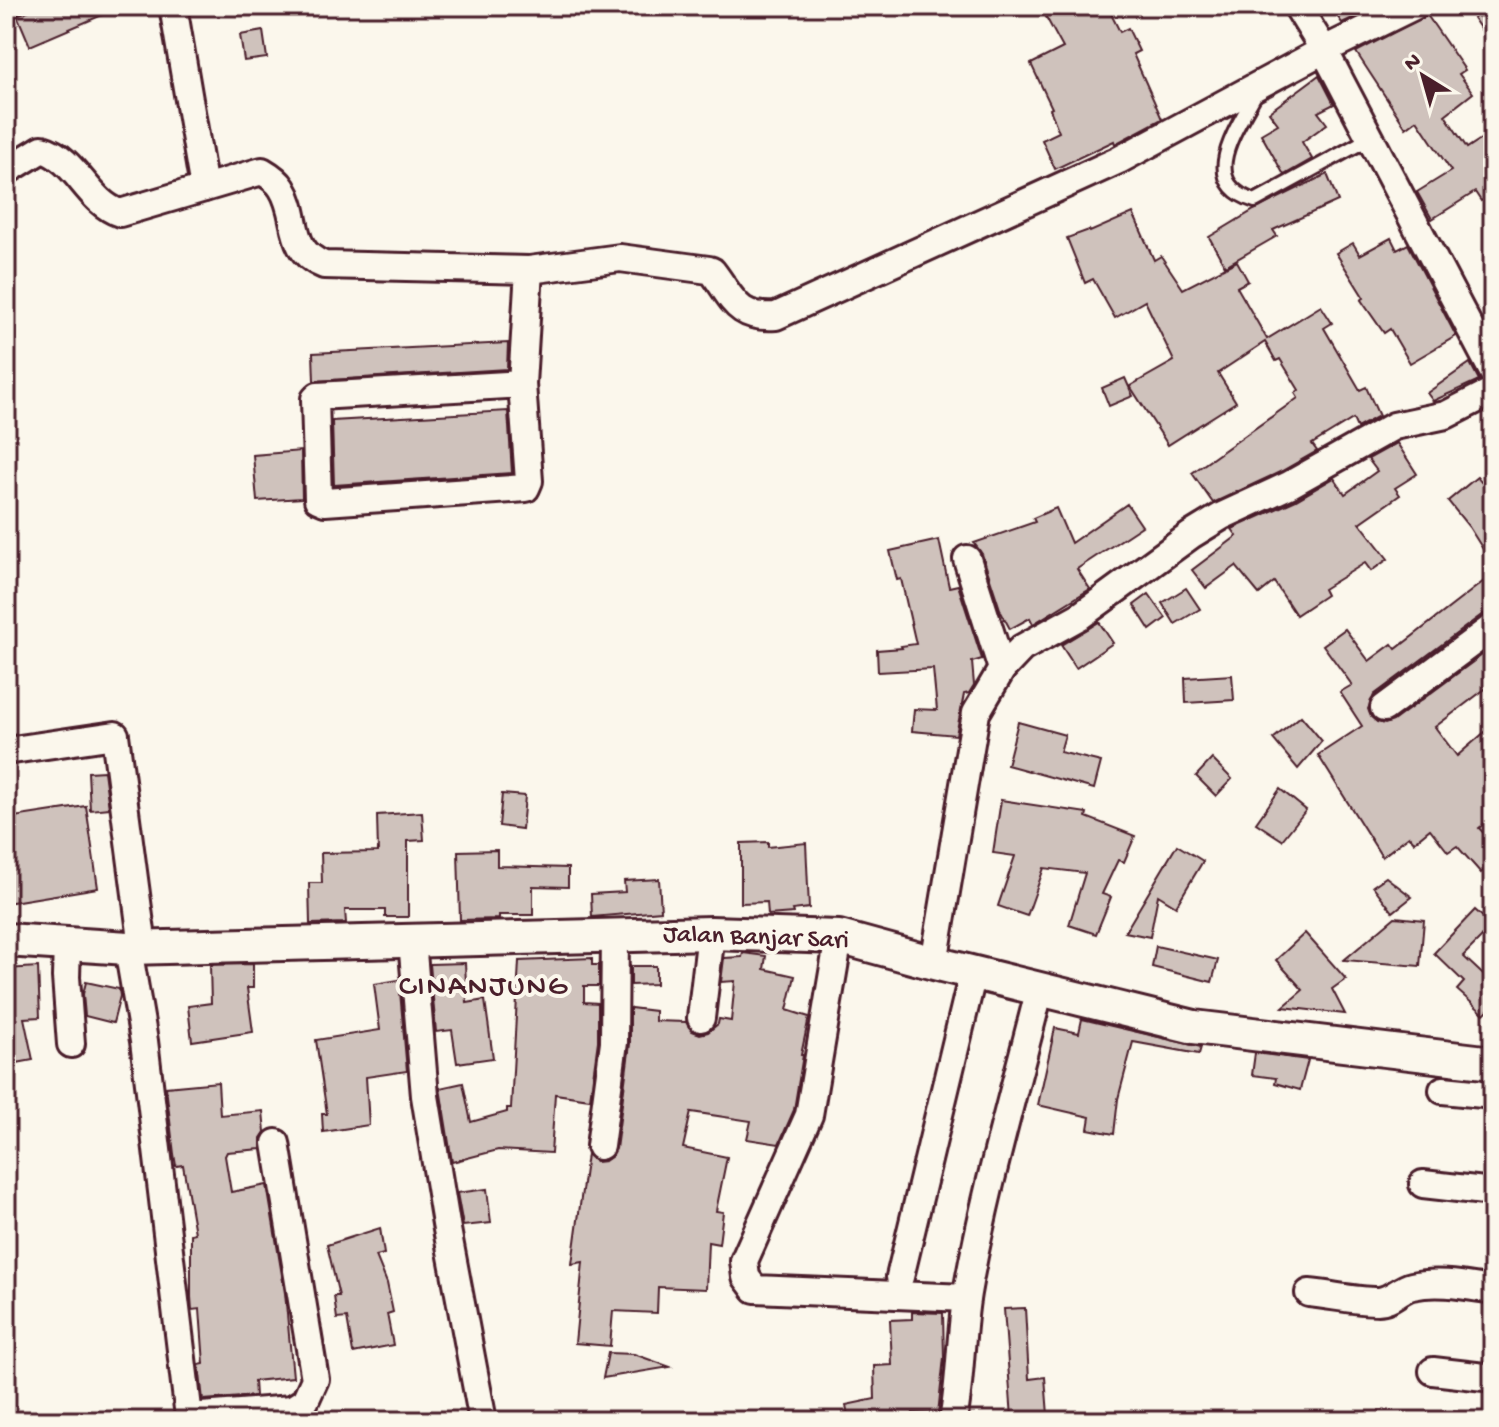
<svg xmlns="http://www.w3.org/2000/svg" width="1499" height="1427" font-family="'Gochi Hand',sans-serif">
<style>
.building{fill:#cfc2bc;stroke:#4a1f2b;stroke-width:2}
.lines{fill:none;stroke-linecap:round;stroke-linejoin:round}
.service-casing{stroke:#4a1f2b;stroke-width:18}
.minor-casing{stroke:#4a1f2b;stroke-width:32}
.tertiary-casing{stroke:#4a1f2b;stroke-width:38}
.service{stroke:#fbf7ec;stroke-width:12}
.minor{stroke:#fbf7ec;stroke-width:26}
.tertiary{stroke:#fbf7ec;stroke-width:32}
.labels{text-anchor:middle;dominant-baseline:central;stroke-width:8;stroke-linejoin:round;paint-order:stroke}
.street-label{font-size:26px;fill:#4a1f2b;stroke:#fbf7ec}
.quarter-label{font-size:30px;letter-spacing:2px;fill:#4a1f2b;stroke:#fbf7ec}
</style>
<rect width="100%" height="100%" fill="#fbf7ec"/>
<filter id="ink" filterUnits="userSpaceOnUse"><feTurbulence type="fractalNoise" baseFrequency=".0125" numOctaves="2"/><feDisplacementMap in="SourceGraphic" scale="16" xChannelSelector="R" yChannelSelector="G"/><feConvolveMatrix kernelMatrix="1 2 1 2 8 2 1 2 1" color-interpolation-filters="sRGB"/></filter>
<g filter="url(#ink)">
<g class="building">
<polygon points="40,6 123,6 30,46 17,15"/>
<polygon points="1040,6 1107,6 1120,32 1128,28 1139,51 1133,54 1162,119 1115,144 1114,141 1055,169 1042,140 1059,132 1050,109 1052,108 1031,64 1063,48"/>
<polygon points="1330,6 1378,6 1342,23"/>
<polygon points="1465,6 1493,6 1493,47"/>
<polygon points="1427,15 1465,70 1459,74 1473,93 1445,115 1467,148 1493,131 1493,193 1481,201 1475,192 1432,219 1417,192 1451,171 1417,120 1406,128 1356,52"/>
<polygon points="263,31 267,58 244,61 240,35"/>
<polygon points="1319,75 1334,104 1318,112 1327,124 1302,142 1312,159 1284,175 1261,134 1278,124 1269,112"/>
<polygon points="1327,174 1338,201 1273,230 1277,236 1225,266 1209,237 1254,210"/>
<polygon points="1133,213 1154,260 1161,256 1183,289 1237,261 1248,281 1237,287 1267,339 1321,306 1332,323 1324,328 1360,390 1366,387 1379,416 1357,428 1353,419 1312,444 1317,451 1282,471 1213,503 1192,473 1298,398 1295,393 1299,390 1280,359 1276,361 1265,342 1218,373 1236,402 1168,445 1130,386 1174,361 1145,301 1115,318 1093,279 1085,283 1067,238 1089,230 1090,232"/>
<polygon points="1391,238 1397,250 1408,244 1456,336 1410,363 1390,329 1384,333 1361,300 1364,298 1336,253 1353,243 1360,255"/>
<polygon points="508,343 507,369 314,381 313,353"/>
<polygon points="1470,363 1479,380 1433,401 1427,393"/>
<polygon points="1125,378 1133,396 1109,406 1102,388"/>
<polygon points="508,411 512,473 334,485 332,421"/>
<polygon points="1397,443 1417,474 1395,488 1400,495 1360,523 1388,559 1371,571 1365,563 1323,589 1326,595 1296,615 1274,582 1259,594 1236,566 1206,588 1192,570 1237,536 1232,529 1296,500 1334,478 1345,494 1377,471 1368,459"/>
<polygon points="301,451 302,498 257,501 253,455"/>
<polygon points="1493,474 1493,565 1469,527 1448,501 1477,477 1481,482"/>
<polygon points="1127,504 1142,526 1077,569 1090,589 1033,624 1030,618 1010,629 1001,612 982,554 974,543 1035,522 1033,518 1056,508 1071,543"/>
<polygon points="939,540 949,587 958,585 982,659 972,662 974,685 969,693 964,694 956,735 912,731 914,709 937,710 933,669 878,672 877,650 902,648 901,646 916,644 901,579 897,580 890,551"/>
<polygon points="1493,574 1493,611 1483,614 1374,695 1368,709 1371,717 1377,722 1385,724 1393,721 1493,647 1493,683 1435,727 1457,756 1493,725 1493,817 1479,828 1493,843 1493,862 1481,873 1457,846 1448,852 1430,829 1414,842 1409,836 1382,857 1318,755 1362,726 1340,692 1352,685 1323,645 1345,629 1369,661 1392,644 1396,649"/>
<polygon points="1186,588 1200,609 1175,624 1162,603"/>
<polygon points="1149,594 1166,618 1150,630 1134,605"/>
<polygon points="1099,622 1113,643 1076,668 1061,645"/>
<polygon points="1232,675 1234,700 1186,703 1185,678"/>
<polygon points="1301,716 1322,741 1298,769 1273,739"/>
<polygon points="1018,722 1065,735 1060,752 1101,762 1094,789 1007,765"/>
<polygon points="1212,759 1232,779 1216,796 1196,776"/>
<polygon points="104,771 109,808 90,810 88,772"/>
<polygon points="1280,789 1306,810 1282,840 1256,823"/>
<polygon points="502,794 525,796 522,829 499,826"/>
<polygon points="1001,800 1087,813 1086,817 1135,836 1124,862 1118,860 1102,894 1111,897 1096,934 1069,925 1085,873 1044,868 1027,916 998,906 1015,856 993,853"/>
<polygon points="86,806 98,888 6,903 6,859 12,859 7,818"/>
<polygon points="422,812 424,840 408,841 408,917 385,917 385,910 345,910 346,923 310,924 309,883 322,883 321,853 378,852 377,815"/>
<polygon points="768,842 768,847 806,843 809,908 792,910 793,913 768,915 767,902 741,903 741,843"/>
<polygon points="1177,845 1203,861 1176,906 1158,895 1150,937 1125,932"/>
<polygon points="497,850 497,866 568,868 568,887 533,886 533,915 499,915 499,919 460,920 458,851"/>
<polygon points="1386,877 1412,897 1393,912 1373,886"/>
<polygon points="659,879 661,911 592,917 591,894 625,892 624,881"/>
<polygon points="1475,910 1493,926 1463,956 1493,984 1493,1005 1484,1014 1457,990 1464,982 1434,953"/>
<polygon points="1395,917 1424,920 1420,966 1344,960"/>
<polygon points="1305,933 1346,979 1332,989 1345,1014 1283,1007 1303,990 1276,960"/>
<polygon points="1156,946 1218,960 1212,982 1152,967"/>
<polygon points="743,953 766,956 764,969 795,976 787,1010 809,1017 801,1055 803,1055 794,1110 779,1144 747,1139 751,1121 691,1112 683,1148 727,1157 716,1211 723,1212 719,1244 708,1242 706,1289 658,1287 657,1313 613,1311 610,1346 575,1343 583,1262 572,1264 587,1154 597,1162 605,1161 612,1156 616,1149 630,1044 630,1008 655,1011 655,1021 686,1022 692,1031 700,1034 708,1032 718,1024 719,1019 731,1021 735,981 721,982 724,958 742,957"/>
<polygon points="592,958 592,965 599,965 599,986 584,986 584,1002 598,1003 598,1041 590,1099 555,1094 551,1153 498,1150 452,1162 440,1088 463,1083 471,1122 507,1112 507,1108 511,1108 519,961"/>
<polygon points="465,963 467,1003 485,1000 493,1058 457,1063 452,1030 436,1032 430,964"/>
<polygon points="253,964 253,988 247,988 253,1032 192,1041 188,1006 211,1003 210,965"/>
<polygon points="631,966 656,966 656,984 631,985"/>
<polygon points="38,967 40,1017 24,1018 33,1060 6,1065 6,969"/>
<polygon points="399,980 407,1071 366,1077 369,1125 323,1132 322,1114 327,1114 316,1040 380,1030 374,984"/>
<polygon points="86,982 119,989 120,996 113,1023 85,1016 83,994"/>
<polygon points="1082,1019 1201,1047 1199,1054 1133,1042 1118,1099 1114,1134 1088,1129 1090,1117 1038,1105 1055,1028 1079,1033"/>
<polygon points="1255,1053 1308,1060 1300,1090 1275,1083 1276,1078 1252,1075"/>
<polygon points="218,1082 220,1115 263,1111 265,1132 261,1138 261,1149 227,1152 225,1156 231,1192 267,1185 285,1293 293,1377 254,1381 255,1396 203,1400 199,1365 204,1364 200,1309 192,1310 191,1297 191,1234 195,1233 183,1165 176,1166 174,1154 166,1087"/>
<polygon points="487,1189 491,1223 463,1226 457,1193"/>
<polygon points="380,1228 384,1254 376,1256 387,1283 393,1312 387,1314 393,1345 353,1353 347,1318 337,1319 334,1296 339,1296 327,1245"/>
<polygon points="1025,1308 1029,1379 1045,1377 1048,1415 1012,1418 1004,1309"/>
<polygon points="912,1312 943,1313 944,1357 938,1414 913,1413 915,1421 849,1421 846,1405 875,1399 874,1366 892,1365 890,1320 912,1319"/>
<polygon points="608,1353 634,1354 670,1367 603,1378"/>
</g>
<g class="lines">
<g class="service-casing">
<path id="service" d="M1257 91C1239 126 1195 182 1255 201L1370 138"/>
</g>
<g class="minor-casing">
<g id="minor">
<polyline points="173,6 204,188"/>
<polyline points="1297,6 1324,50 1493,372"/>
<path d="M6 171 42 149C77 159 87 202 120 213L262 171C269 175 277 180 282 188 300 216 286 250 324 265L529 270 522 384 529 481 526 488 325 502 318 499 315 399 318 396 522 384"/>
<path d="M529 270 620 258 709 270 712 271C733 298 736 319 776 316L1119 160 1324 50 1414 6"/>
<polyline points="967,559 1002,669"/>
<polyline points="1384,708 1493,627"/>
<polyline points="6,751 115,735 143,947"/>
<polyline points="839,937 809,1115 744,1261 746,1277 755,1289 966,1298"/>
<polyline points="412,940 425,1096 446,1224 483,1421"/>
<polyline points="67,944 66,977 71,1044"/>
<polyline points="128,948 144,1041 189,1417 292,1409 305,1401 315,1379 276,1143"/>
<polyline points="934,963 976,713 1002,669 1022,648 1080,616 1191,535 1222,516 1289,485 1394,426 1446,415 1493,391"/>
<polyline points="701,1018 711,933"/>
<polyline points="1443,1090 1493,1095"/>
<polyline points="600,1146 614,1042 615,935"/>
<polyline points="1423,1184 1493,1192"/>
<polyline points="900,1277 973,973"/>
<path d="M1309 1293C1331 1295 1355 1301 1378 1301 1391 1301 1399 1289 1412 1286 1438 1280 1466 1286 1493 1290"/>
<polyline points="1433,1371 1493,1378"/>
<path d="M953 1421C961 1379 960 1335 967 1293 985 1190 1015 1089 1040 988"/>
</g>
</g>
<g class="tertiary-casing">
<polyline id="tertiary" points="6,940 128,948 711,933 839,937 934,963 1194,1027 1493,1063"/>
</g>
<use href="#service" class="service"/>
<use href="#minor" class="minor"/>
<use href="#tertiary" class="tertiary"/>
</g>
</g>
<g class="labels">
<g class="street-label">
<text transform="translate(756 939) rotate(2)">Jalan Banjar Sari</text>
</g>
<g class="quarter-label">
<text x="484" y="988">CINANJUNG</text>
</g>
</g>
<rect width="1499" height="1427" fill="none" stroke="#fbf7ec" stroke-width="32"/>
<rect x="16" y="16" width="1467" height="1395" fill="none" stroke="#4a1f2b" stroke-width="3" filter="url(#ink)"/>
<g transform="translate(1423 76) rotate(323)" stroke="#fbf7ec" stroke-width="6" paint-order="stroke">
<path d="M0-6L14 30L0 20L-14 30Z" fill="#4a1f2b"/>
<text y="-12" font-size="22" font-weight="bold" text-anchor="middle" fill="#4a1f2b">N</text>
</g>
</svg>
